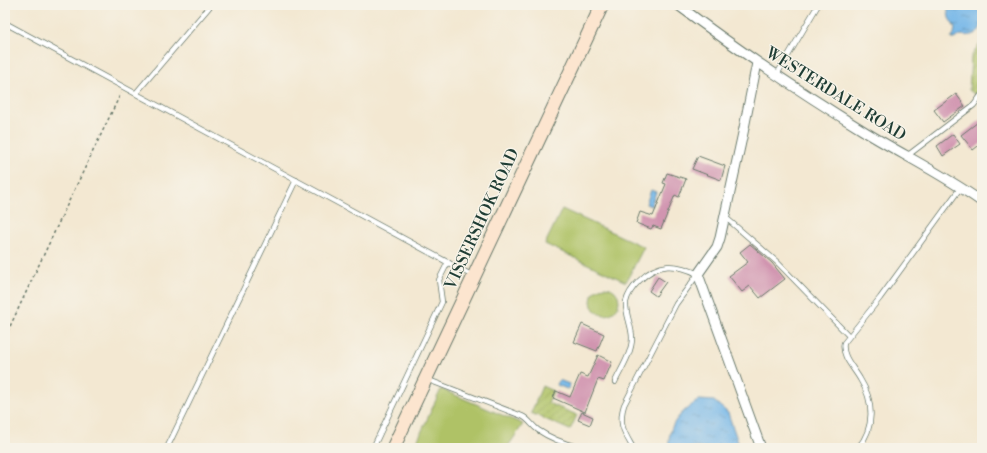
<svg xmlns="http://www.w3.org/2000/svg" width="987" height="453" font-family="'Libre Bodoni',serif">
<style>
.park{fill:#afc266;stroke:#67804d}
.garden{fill:url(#garden-furrows);stroke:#67804d}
.water{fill:url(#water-ripples);stroke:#497a8e}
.building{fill:#d195b0}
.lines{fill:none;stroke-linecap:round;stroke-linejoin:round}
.service-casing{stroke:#69796b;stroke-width:6}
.minor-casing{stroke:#69796b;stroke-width:11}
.secondary-casing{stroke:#69796b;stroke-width:15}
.path{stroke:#69796b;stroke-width:1.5;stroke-dasharray:3 3;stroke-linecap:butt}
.service{stroke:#fff;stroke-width:4.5}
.minor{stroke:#fff;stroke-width:9}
.secondary{stroke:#fce5cf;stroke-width:13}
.labels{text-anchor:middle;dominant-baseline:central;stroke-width:3;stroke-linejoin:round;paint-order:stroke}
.street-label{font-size:16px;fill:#1f3d34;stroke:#f7f3e8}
</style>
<defs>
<pattern id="garden-furrows" width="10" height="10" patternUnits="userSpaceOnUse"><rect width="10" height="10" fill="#afc266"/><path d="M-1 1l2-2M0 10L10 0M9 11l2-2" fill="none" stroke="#8e9f55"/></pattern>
<pattern id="water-ripples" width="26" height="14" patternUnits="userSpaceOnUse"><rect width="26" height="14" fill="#73b6e8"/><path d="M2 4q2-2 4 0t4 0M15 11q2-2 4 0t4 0" fill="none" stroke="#5e95bd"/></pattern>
</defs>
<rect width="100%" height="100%" fill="#f7f3e8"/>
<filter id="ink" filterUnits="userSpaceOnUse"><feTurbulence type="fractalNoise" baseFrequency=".025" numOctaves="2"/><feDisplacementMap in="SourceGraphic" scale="8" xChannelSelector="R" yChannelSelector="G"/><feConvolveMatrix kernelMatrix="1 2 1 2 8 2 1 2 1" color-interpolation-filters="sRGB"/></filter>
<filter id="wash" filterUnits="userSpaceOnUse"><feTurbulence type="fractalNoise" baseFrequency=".012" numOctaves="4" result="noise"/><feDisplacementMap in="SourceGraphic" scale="16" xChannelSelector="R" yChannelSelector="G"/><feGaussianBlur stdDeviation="0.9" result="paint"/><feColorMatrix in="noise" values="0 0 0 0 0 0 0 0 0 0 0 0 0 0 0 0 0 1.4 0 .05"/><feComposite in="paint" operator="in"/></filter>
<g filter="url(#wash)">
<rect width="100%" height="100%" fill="#f3e8d2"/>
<g class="park">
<polygon points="562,209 644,247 626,282 545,244"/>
<circle cx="605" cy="301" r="14"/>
<polygon points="441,389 523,424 507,448 414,448"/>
</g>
<g class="garden">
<polygon points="982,40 982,100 969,90 971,57"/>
<polygon points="542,386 553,391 548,403 577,415 570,430 531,413"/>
</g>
<g class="water">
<path d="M947 5H973L982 14C982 29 979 38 961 35L954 39H951L954 34 955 28 949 18Z"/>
<polygon points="651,190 656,192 651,206 646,204"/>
<polygon points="559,380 569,384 569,388 567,389 557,385"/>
<path d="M699 400 714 401 728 413 740 448H669C667 424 681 412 699 400Z"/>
</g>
<g id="blocks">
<g class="building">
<polygon points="956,94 965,106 943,122 934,110"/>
<polygon points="982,119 982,143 973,150 961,135"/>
<polygon points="953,134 960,144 943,156 937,146"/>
<polygon points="698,156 725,166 721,180 692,169"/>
<polygon points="667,173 686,179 679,197 675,195 661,229 653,226 651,229 636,223 640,212 653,216 666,184 663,183"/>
<polygon points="750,244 772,263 785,279 760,298 750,286 742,292 729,276 748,262 740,252"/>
<polygon points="658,277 666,282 656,296 649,291"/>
<polygon points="582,324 604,334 597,351 574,342"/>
<polygon points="598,355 612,362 604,381 598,379 585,412 553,398 556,391 570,397 580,374 588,377"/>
<polygon points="582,412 593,417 590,425 578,420"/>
</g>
</g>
</g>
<g filter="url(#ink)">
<use href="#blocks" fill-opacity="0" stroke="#69796b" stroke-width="1"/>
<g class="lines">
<g class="service-casing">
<g id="service">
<polyline points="5,23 473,276"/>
<polyline points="776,76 818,5"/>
<polyline points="136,93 211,5"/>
<polyline points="907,156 974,105 982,94"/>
<polyline points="725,217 777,262 849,336"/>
<path d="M426 379 522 416C529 419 532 426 538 430 551 439 566 444 580 448"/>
<path d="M615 382C621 369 632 353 632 338 632 326 625 314 626 302 628 293 633 287 639 281 658 262 676 263 698 274L676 304 624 405C618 424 624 432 633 448"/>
<polyline points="167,448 296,180"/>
<polyline points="373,448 442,302 439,280 448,262"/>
<path d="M858 448C875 428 874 401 860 379 854 368 841 356 844 343L880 298 961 187"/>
</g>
</g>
<g class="minor-casing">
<g id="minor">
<path d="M678 5C739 51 802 93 867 133 905 156 946 176 982 202"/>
<polyline points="757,63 743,133 720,238 717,247 698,274 761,448"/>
</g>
</g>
<g class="secondary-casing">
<polyline id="secondary" points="393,448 602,5"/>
</g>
<polyline class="path" points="5,337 69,201 121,93"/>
<use href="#service" class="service"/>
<use href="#minor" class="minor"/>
<use href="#secondary" class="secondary"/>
</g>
</g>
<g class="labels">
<g class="street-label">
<text transform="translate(836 94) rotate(32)">WESTERDALE ROAD</text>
<text transform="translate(482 219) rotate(-65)">VISSERSHOK ROAD</text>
</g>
</g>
<rect width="987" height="453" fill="none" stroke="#f7f3e8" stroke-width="20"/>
</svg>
